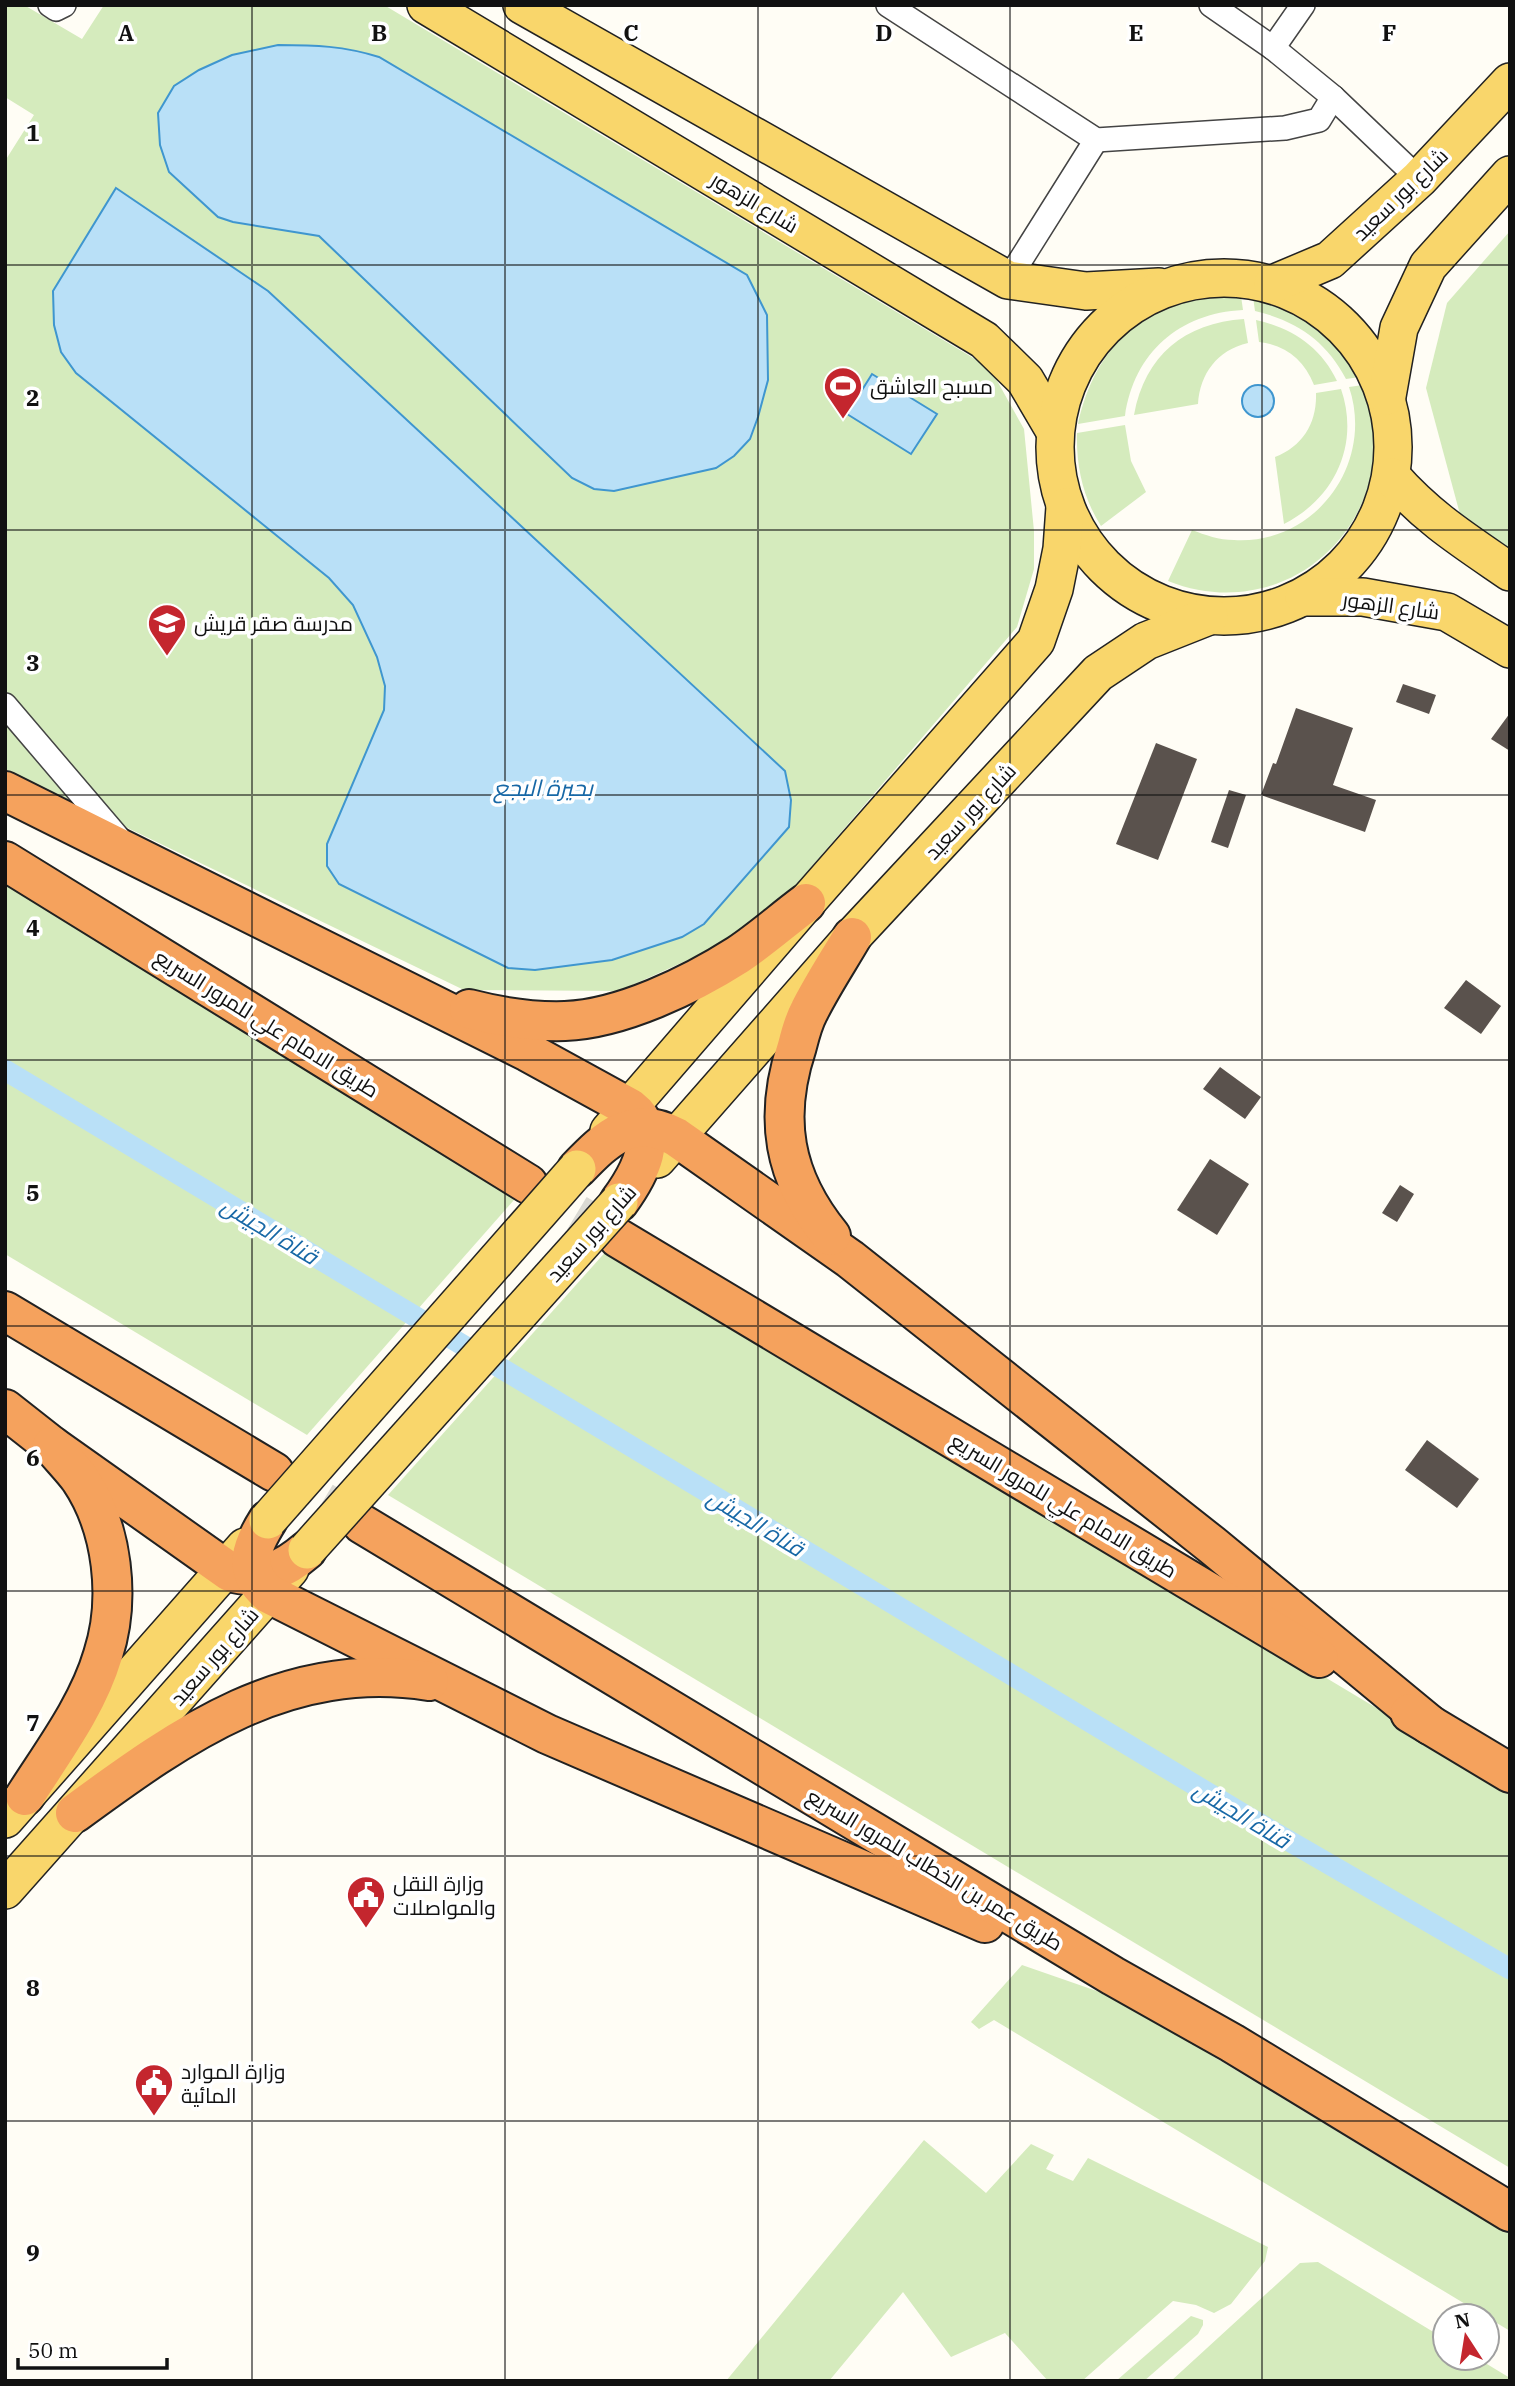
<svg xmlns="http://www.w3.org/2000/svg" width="1515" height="2386" font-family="'IBM Plex Serif',Cairo,serif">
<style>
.green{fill:#d5ebbd}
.water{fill:#b9e0f7;stroke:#3f96cf;stroke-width:2}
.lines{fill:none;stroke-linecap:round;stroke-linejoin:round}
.canal{stroke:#b9e0f7;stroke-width:21}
.building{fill:#5a524d}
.highway-tunnel{stroke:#dbdad3;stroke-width:38;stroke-dasharray:38 19;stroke-linecap:butt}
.street-casing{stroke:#444;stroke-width:26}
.primary-casing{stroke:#222;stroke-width:40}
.highway-casing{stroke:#222;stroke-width:42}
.street{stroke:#fff;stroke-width:23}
.primary{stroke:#f9d66b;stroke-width:37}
.highway{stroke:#f5a25d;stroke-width:38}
.primary-bridge-casing{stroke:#222;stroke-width:40;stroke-linecap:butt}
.primary-bridge{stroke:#f9d66b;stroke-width:37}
.grid{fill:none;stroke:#111;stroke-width:2;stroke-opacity:0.55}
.labels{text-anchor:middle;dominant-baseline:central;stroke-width:7;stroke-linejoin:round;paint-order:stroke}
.street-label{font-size:21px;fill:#111;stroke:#fff}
.poi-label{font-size:21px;fill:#111;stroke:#fff;text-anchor:start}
.water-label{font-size:23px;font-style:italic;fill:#1768a6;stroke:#fff}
.grid-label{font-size:23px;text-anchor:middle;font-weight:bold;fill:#111;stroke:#fff;stroke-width:7;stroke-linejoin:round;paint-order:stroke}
</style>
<rect width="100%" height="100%" fill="#fffdf5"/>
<g class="green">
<polygon points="5,5 24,5 82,39 104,5 384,5 990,368 1024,429 1034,531 1034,569 1017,627 759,928 619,991 464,990 5,769 5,161 34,115 5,97"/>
<polygon points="1510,231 1510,551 1461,518 1426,388 1447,303"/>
<path d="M1224 295 1241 296 1243 310C1179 313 1134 353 1125 416L1078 424C1095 346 1144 302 1224 295Z"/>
<path d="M1253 297C1301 308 1334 335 1360 377L1346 379C1326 341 1297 321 1255 311Z"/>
<path d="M1244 319 1248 343C1217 350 1200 374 1198 404L1134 415C1145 355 1185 323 1244 319Z"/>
<path d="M1256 320C1292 328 1321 347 1337 381L1314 385C1304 360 1286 345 1259 342Z"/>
<path d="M1363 385C1412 510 1294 631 1168 581L1192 530C1205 535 1219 540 1234 540 1315 545 1375 464 1349 387Z"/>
<path d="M1341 389C1360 444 1335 498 1284 524L1275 457C1303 446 1317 423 1316 393Z"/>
<path d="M1125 425 1131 461 1146 492 1101 526C1083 498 1076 466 1077 433Z"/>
<polygon points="5,883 521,1192 307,1435 5,1254"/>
<polygon points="609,1248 1510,1788 1510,2168 388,1495"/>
<polygon points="1022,1965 1117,1998 1473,2214 1510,2234 1510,2331 994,2020 979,2029 971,2022"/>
<polygon points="924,2140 986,2193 1031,2144 1054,2155 1046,2169 1073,2181 1088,2158 1268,2247 1265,2261 1231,2304 1214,2313 1196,2305 1173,2301 1082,2381 1048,2381 1005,2333 951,2357 903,2292 829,2381 726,2381"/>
<polygon points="1318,2262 1445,2339 1445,2358 1477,2358 1510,2378 1510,2381 1171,2381 1300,2263"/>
<polygon points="1191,2316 1203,2320 1203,2325 1198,2334 1144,2381 1116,2381"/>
</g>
<g class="water">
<path d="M278 45C315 45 344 46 379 57L747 275 767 315 768 380 758 417 750 439 734 456 716 468 614 491 594 489 572 478 319 236 233 222 218 217 169 172 160 145 158 113 174 86 199 70 232 55Z"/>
<polygon points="116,188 268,291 785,771 791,800 789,827 704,924 682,937 612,960 535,970 508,968 339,884 327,866 327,844 384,710 385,686 377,657 353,605 329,578 76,373 61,352 54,325 53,291"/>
<polygon points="872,374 937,414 911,454 847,414"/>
<circle cx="1258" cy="401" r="16"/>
</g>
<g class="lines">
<polyline class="canal" points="5,1070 1248,1817 1510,1969"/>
</g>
<g class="building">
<polygon points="1403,684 1436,695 1429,714 1396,702"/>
<polygon points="1296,708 1353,728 1333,785 1376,800 1365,832 1261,795 1273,763 1276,764"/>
<polygon points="1510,713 1510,751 1491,739"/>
<polygon points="1156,743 1197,759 1158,860 1116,844"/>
<polygon points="1229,790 1246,795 1228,848 1211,842"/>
<polygon points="1466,980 1501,1006 1481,1034 1444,1008"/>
<polygon points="1220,1067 1261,1097 1245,1119 1203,1089"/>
<polygon points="1210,1159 1249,1184 1217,1235 1177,1210"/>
<polygon points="1400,1185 1414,1194 1397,1222 1382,1213"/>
<polygon points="1427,1440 1479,1479 1457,1508 1405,1470"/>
</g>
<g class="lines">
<g class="highway-tunnel">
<polyline points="528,1184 618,1238"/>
<polyline points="274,1472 362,1524"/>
</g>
<g class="street-casing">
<g id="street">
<polyline points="50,5 56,9 64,5"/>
<polyline points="888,5 1096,140 1285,128 1319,120 1333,97"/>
<polyline points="1211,5 1273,48 1333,97 1419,179"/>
<polyline points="1273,48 1303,5"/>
<polyline points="1008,280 1096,140"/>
<polyline points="5,705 121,841"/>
</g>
</g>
<g class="primary-casing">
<g id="primary">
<polyline points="426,5 984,340 1025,380 1055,431"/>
<polyline points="522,5 1008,280 1086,291 1159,287"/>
<circle cx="1224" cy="447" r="169"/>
<polyline points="1273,284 1330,260 1419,179 1510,82"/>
<polyline points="1387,396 1399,328 1428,266 1510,175"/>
<path d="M1392 477C1428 518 1465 541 1510 572"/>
<polyline points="1304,597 1363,597 1447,612 1510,649"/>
<polyline points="609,1131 806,903 1036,641 1054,589 1062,549 1065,507"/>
<polyline points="657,1159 852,937 1098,673 1146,641 1209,616"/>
<polyline points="5,1819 245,1547"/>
<polyline points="5,1890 290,1569"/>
</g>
</g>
<g class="highway-casing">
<g id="highway">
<path d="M5 791 528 1052 630 1108C663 1133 638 1176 619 1202"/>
<polyline points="5,861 528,1184"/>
<path d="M469 1009C500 1017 534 1022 565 1021 621 1019 691 985 738 955 762 939 783 920 806 903"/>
<path d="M577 1169C607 1138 632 1113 676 1137L850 1259 1212 1545 1430 1725"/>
<path d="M831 1236C783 1177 773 1118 797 1046 800 1034 803 1022 809 1011 822 985 838 961 852 937"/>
<polyline points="618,1238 1319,1658"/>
<polyline points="5,1311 274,1472"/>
<path d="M5 1409 52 1446 230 1572C260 1581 284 1570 307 1550"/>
<path d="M268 1520C251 1547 241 1570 269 1594L547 1734 985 1923"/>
<polyline points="362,1524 1113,1976 1232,2043 1510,2212"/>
<polyline points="1410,1713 1510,1773"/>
<path d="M25 1796C53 1752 88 1706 103 1655 121 1599 113 1528 80 1479 72 1468 61 1457 52 1446"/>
<path d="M75 1813C183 1734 287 1659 429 1681"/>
</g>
</g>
<use href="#street" class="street"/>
<use href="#primary" class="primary"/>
<use href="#highway" class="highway"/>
<g class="primary-bridge-casing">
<g id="primary-bridge">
<polyline points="268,1520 577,1169"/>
<polyline points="307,1550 619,1202"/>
</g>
</g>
<use href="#primary-bridge" class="primary-bridge"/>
</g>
<path class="grid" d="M252 5V2381M505 5V2381M758 5V2381M1010 5V2381M1262 5V2381M5 265H1510M5 530H1510M5 795H1510M5 1060H1510M5 1326H1510M5 1591H1510M5 1856H1510M5 2121H1510"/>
<defs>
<g id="stadium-pin" transform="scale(2.0125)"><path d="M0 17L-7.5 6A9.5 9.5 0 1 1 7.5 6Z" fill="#c4262e" stroke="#fff"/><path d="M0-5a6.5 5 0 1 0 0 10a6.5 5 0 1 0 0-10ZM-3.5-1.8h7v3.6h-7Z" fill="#fff"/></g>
<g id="school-pin" transform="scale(2.0125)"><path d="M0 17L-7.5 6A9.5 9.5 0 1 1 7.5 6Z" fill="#c4262e" stroke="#fff"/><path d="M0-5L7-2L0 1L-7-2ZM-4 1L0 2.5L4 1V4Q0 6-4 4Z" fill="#fff"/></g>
<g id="civic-pin" transform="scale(2.0125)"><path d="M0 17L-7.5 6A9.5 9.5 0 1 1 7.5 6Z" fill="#c4262e" stroke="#fff"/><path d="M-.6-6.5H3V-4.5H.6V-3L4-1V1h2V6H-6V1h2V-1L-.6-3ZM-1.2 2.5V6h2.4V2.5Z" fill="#fff"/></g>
</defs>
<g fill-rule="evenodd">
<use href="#stadium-pin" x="843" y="386"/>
<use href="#school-pin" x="167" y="623"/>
<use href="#civic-pin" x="366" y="1895"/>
<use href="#civic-pin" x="154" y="2083"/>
</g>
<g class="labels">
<g class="street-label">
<text transform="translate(1400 194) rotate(-44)">شارع بور سعيد</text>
<text transform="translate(755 202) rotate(31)">شارع الزهور</text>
<text transform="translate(1391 605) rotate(8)">شارع الزهور</text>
<text transform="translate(970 811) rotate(-47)">شارع بور سعيد</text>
<text transform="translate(267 1023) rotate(32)">طريق الامام علي للمرور السريع</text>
<text transform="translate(591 1233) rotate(-48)">شارع بور سعيد</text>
<text transform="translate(1064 1505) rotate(31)">طريق الامام علي للمرور السريع</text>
<text transform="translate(214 1656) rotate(-49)">شارع بور سعيد</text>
<text transform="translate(935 1869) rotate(31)">طريق عمر بن الخطاب للمرور السريع</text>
</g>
<g class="poi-label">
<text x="870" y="386">مسبح العاشق</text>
<text x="194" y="623">مدرسة صقر قريش</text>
<text x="393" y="1883">وزارة النقل<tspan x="393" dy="24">والمواصلات</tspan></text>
<text x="181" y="2071">وزارة الموارد<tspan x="181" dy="24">المائية</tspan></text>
</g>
<g class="water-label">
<text x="543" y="787">بحيرة البجع</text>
<text transform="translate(270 1230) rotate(31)">قناة الجيش</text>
<text transform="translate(756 1522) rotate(31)">قناة الجيش</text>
<text transform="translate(1242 1814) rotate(31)">قناة الجيش</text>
</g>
</g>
<g class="grid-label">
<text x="126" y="41">A</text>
<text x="379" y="41">B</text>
<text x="631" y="41">C</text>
<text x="884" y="41">D</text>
<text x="1136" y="41">E</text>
<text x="1389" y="41">F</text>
<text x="33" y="141">1</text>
<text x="33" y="406">2</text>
<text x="33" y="671">3</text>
<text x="33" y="936">4</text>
<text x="33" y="1201">5</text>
<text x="33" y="1466">6</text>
<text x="33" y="1731">7</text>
<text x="33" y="1996">8</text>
<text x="33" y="2261">9</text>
</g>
<rect width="1515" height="2386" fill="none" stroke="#111111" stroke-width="14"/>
<g transform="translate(1466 2337) rotate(348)"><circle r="33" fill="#ffffff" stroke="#a0a0a0" stroke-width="2"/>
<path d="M0-5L12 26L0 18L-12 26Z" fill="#c4262e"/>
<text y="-10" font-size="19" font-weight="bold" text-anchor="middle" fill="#111111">N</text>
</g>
<path d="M18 2358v10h149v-10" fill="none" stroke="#111111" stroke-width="3.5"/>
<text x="28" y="2358" font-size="21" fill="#111111" stroke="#ffffff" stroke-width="5" paint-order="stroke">50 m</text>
</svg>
